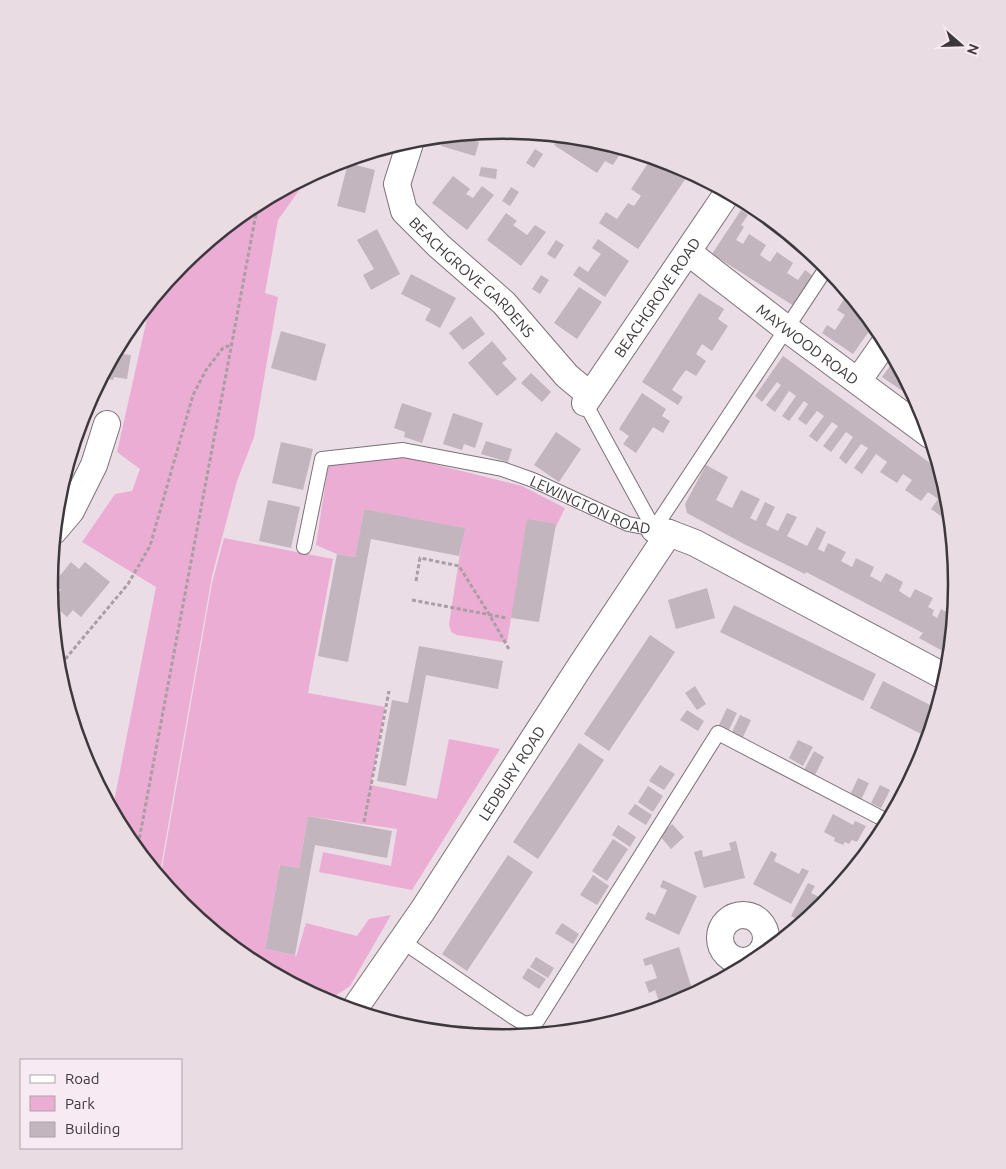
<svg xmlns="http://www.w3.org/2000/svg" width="1006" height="1169" font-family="Ubuntu,sans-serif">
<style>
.green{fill:#ecadd4}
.building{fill:#c2b5bd}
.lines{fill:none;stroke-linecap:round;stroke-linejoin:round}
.service-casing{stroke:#7d7178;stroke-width:16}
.minor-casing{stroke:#7d7178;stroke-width:28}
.path{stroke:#a89ea4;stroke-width:3;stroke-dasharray:4 2.5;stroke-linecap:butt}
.service{stroke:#fff;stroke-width:14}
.minor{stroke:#fff;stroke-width:26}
.labels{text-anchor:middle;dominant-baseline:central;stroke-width:4;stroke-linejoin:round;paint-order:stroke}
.street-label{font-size:15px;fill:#3d383b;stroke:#f8eaf2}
.rim{fill:none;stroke:#3d383b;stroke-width:2.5}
</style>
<rect width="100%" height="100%" fill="#eadde5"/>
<g class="green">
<polygon points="310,175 278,220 265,293 278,297 254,437 237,481 212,576 159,878 125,837 112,812 156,587 82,542 115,494 132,491 140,469 117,452 151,301 182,263 251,207"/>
<polygon points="405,457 522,486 565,508 511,618 507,643 457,635 451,632 449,624 464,528 364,509 355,557 337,554 316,545 329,460"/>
<polygon points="224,538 333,559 308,693 385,707 371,785 437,799 449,739 500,749 412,890 319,872 323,852 391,866 397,829 308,816 299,868 280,865 265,949 295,955 296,957 306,923 357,936 369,919 391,915 350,986 329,1000 322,1000 262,968 211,929 182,906 160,880 212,583"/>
</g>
<g class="building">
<polygon points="475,133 473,140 479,142 475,156 441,146 444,136"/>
<polygon points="560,136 592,139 623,149 613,165 605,161 597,173 554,145"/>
<polygon points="535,149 543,154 534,168 526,163"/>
<polygon points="652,157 677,165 690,172 638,249 599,223 606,212 617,219 628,203 634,206 641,196 631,189"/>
<polygon points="348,163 375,170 365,213 337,206"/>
<polygon points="481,167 497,169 496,179 479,176"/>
<polygon points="453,176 470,189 466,194 473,198 482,186 494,195 467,230 432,203"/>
<polygon points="511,187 519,192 510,206 502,201"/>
<polygon points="741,210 748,215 741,225 744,227 736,240 743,244 749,234 766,245 760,255 770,262 777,252 793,263 787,273 798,280 805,270 813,276 794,306 712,254"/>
<polygon points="506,213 517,221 513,225 527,235 535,225 546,232 521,266 487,240"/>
<polygon points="377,229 400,274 371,290 363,275 374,269 357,240"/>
<polygon points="598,239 629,261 605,297 573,275 579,266 588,272 594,263 601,254 592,248"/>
<polygon points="556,240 564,245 555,259 547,254"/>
<polygon points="411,274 456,298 440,328 425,320 431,309 401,294"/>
<polygon points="541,275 549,280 540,294 532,289"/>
<polygon points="579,287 602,302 577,339 554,323"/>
<polygon points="699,293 724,309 718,319 728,326 712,351 702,344 696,354 706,361 696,376 686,370 679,379 672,390 683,397 678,405 642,382"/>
<polygon points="848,293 874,324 853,354 822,333 827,325 835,330 845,315 837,310"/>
<polygon points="471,316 485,334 463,350 449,333"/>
<polygon points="281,331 326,344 316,381 271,368"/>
<polygon points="492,341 507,359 502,363 517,379 497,396 468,363"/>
<polygon points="114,353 131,355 127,379 114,377 113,380 102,378 102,376"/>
<polygon points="783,356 941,471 949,496 951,517 948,521 931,509 938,499 934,496 928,492 921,501 905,490 912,480 903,474 897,483 880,472 887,462 876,454 862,474 854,468 868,448 861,444 846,464 839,458 853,437 846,432 831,452 823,446 838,426 832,422 817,442 809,436 824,416 817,411 806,425 798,419 808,404 804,401 789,421 782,416 796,396 789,391 775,412 766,405 781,385 777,382 762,402 755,396"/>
<polygon points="895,359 915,396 913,398 882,377"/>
<polygon points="531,373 551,392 542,402 521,383"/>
<polygon points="642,393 666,409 662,416 670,421 663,433 653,427 636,453 623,444 629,436 619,429"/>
<polygon points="89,400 96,405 79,427 83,410"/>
<polygon points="402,403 432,413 422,443 404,437 405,432 394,428"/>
<polygon points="453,413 483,423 475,448 464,444 462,450 443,444"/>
<polygon points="556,432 581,449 559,482 534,465"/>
<polygon points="486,441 512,449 508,462 481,454"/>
<polygon points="281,442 313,449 303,490 272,483"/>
<polygon points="706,465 728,477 716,500 732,508 741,490 760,499 750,518 756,521 765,502 775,507 766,525 778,531 787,513 797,517 787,536 807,546 817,527 826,532 818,549 824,552 828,543 846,552 841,561 852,567 856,558 874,567 870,576 881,582 886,573 903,582 899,591 910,598 915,589 933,598 928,607 934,610 932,615 937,618 941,609 950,614 946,623 953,627 950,655 919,638 923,633 806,572 805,574 744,544 687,513 685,504"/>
<polygon points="268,500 300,507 291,548 259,541"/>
<polygon points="364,509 465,528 459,556 371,539 348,662 318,656 337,554 355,557"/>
<polygon points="527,519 556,524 539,622 511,618"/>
<polygon points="71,562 79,569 85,562 110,582 81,617 73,610 67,617 54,605 60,599 56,596 61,590 53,584"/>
<polygon points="707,588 715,618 676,629 668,600"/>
<polygon points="734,605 876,674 863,701 720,632"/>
<polygon points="650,635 675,652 609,751 584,734"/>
<polygon points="419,646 503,661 498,689 426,675 406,786 377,781 392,700 408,703"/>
<polygon points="883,681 938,709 929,738 870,708"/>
<polygon points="695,686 706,704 697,710 685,693"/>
<polygon points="727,708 737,713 728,732 718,727"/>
<polygon points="687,710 704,721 698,731 680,720"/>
<polygon points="740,715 751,720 742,739 731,734"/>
<polygon points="798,740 813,747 803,766 789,758"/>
<polygon points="579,743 604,760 538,859 513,842"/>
<polygon points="814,751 824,757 815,775 804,770"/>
<polygon points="660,765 675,774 664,790 649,781"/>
<polygon points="858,778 869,783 860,802 849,797"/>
<polygon points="880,785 890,790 881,808 871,803"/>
<polygon points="648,786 663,796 653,812 638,802"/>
<polygon points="896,799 900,801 890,819 887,818"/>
<polygon points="635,804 652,815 646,825 628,814"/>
<polygon points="833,814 853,825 855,821 866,826 857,842 852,840 849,844 845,842 843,845 834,841 835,838 824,832"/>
<polygon points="308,816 392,831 387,858 315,845 295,955 265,949 280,865 299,868"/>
<polygon points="672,824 684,837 671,849 659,835"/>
<polygon points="618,825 636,837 630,847 612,835"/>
<polygon points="874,834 880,838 866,855 864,854"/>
<polygon points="613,839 628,849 607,881 592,871"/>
<polygon points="736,841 745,878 704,888 694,852 702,850 703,857 731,850 729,843"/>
<polygon points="771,851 777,854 774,861 799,874 802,868 809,871 791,904 753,884"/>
<polygon points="508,855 533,872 467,971 442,954"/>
<polygon points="593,875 609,886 597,905 580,895"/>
<polygon points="663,880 697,896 679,935 645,919 648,912 655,915 667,890 660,887"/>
<polygon points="808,883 815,886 811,893 828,901 824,906 804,923 791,916"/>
<polygon points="562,923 579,934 573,944 555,933"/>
<polygon points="679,947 692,989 683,992 684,996 660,1004 655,990 649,993 645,982 657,978 652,964 645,966 643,959"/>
<polygon points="536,957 554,968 548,978 530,967"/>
<polygon points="528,968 546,979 539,989 522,978"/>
</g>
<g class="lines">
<g class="service-casing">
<g id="service">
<polyline points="585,403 654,529"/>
<polyline points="654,529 827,267"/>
<path id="s1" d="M304 547 322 459 403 450 502 469 533 480 628 524 654 529"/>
<polyline points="402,941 513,1017 525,1024 537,1021 718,733 889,822"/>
</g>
</g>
<g class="minor-casing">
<g id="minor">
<path id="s2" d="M411 140 397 184 404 211 439 246 504 303 567 376 590 395"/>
<path id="s3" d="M688 252 787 329 930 435"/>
<polyline points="858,381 886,341"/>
<path id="s4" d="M585 403 728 192"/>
<polyline points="654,529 669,533 695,543 947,678"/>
<polyline points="54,531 71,511 94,465 107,424"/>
<circle cx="743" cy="938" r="23"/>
<path id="s5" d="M353 1011 423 910 581 665 669 533"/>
</g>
</g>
<g class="path">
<polyline points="416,581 420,558 459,566 489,614 510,651"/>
<polyline points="412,600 507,618"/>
<polyline points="57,669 128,584 150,546 193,395 206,370 223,348 231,345"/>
<polyline points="364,822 389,691"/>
<polyline points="137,851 258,203"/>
</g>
<use href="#service" class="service"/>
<use href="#minor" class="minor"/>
</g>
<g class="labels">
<g class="street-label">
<text stroke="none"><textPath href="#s2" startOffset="169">BEACHGROVE GARDENS</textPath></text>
<text stroke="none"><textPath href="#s4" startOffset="128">BEACHGROVE ROAD</textPath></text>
<text stroke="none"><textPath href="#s3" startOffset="151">MAYWOOD ROAD</textPath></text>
<text stroke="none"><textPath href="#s1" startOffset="368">LEWINGTON ROAD</textPath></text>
<text stroke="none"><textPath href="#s5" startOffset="286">LEDBURY ROAD</textPath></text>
</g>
</g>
<path d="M0 0H1006V1169H0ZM58 584a445 445 0 1 1 890 0a445 445 0 1 1-890 0Z" fill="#e9dce3" fill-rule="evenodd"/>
<path class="rim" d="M58 584a445 445 0 1 1 890 0a445 445 0 1 1-890 0Z"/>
<rect x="20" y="1059" width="162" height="90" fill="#f8eaf2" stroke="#ada3a9"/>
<rect x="30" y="1075" width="25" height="8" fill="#ffffff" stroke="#ada3a9"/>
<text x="65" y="1084" font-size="15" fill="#3d383b">Road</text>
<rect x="30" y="1096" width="25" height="15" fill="#ecadd4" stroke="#ada3a9"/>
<text x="65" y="1109" font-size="15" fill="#3d383b">Park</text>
<rect x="30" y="1122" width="25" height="15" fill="#c2b5bd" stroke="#ada3a9"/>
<text x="65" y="1134" font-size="15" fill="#3d383b">Building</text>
<g transform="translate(961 45) rotate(110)" stroke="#f8eaf2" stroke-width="4" paint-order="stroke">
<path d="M0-4L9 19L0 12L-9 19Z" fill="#3d383b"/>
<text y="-8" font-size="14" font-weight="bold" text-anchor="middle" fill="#3d383b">N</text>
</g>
</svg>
